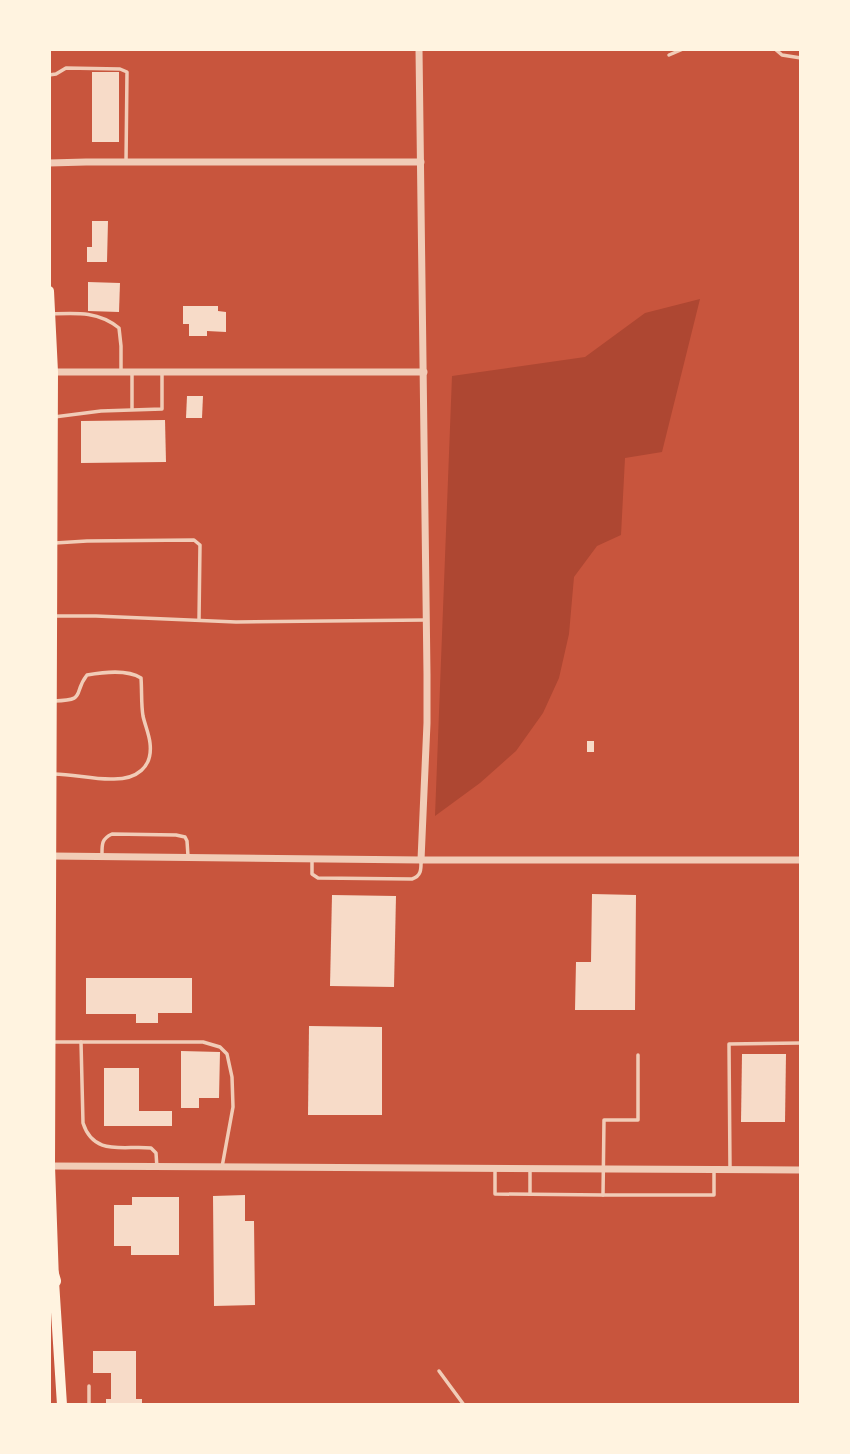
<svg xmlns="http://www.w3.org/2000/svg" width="850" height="1454" font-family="'Exo 2',sans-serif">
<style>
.green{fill:#ae4732}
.building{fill:#f7dbc8}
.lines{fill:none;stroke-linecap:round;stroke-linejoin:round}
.service{stroke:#f1ccb7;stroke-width:3.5}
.minor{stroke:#f1ccb7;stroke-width:7}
.secondary{stroke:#fff3e0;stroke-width:10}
.motorway{stroke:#fff3e0;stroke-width:14}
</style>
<rect width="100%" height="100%" fill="#c8553d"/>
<polygon class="green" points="700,299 662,452 625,458 621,535 597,546 574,577 569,634 559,678 543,713 516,751 480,783 435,816 452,376 585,357 645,313"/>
<g class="building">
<rect x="92" y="72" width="27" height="70"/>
<polygon points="92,221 108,221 107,262 87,262 87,247 92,247"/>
<polygon points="88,282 120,283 119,312 88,311"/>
<polygon points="183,306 218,306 218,311 226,312 226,332 207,331 207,336 189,336 189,324 183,324"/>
<polygon points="187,396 203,396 202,418 186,418"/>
<polygon points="165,420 166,462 81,463 81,421"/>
<rect x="587" y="741" width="7" height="11"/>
<polygon points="592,894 636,895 635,1010 575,1010 576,962 591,962"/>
<polygon points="332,895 396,896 394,987 330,986"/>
<polygon points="86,978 192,978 192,1013 158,1013 158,1023 136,1023 136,1014 86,1014"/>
<polygon points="309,1026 382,1027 382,1115 308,1115"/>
<polygon points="181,1051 220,1052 219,1098 199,1098 199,1108 181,1108"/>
<polygon points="742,1054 786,1054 785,1122 741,1122"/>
<polygon points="104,1068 139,1068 139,1111 172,1111 172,1126 104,1126"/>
<polygon points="245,1195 245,1221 254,1221 255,1305 214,1306 213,1196"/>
<polygon points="132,1197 179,1197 179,1255 131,1255 131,1246 114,1246 114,1205 132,1205"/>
<polygon points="93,1351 136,1351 136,1399 142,1399 142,1405 106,1405 106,1399 111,1399 111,1373 93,1373"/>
</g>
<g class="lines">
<g class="service">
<polyline points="775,49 782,55 801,58"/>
<polyline points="669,55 683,49"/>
<polyline points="49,75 56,74 66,68 120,69 127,72 126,162"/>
<path d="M51 314C76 313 98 311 119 328L121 346V370"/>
<polyline points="132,409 132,373"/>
<polyline points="54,417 101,411 162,409 162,372"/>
<polyline points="55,543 87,541 194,540 200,545 199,620"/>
<polyline points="55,616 96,616 236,622 425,620"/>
<path d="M54 774C74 774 94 780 114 779 136 779 153 768 150 743 149 734 145 725 143 716 141 704 142 691 141 678 127 669 104 672 87 675 72 694 88 700 54 701"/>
<path d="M102 856C102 845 101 839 112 834L176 835 185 837 187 841 188 856"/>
<path d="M312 860V874L318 878 412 879C422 876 421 868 421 860"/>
<polyline points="52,1042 203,1042 220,1047 227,1054 232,1077 233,1107 222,1167"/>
<path d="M81 1042 83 1123C94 1157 124 1145 151 1148L156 1153 157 1168"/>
<polyline points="638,1055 638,1120 604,1120 603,1195 714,1195 714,1171"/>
<polyline points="730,1168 729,1044 801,1043"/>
<polyline points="495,1169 495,1194 603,1195"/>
<polyline points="530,1169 530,1194"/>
<polyline points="439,1371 464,1405"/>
<polyline points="89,1386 89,1405"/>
</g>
<g class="minor">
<polyline points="419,49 427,674 427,723 421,860"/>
<polyline points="49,163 86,162 421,162"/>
<polyline points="53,372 424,372"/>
<polyline points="52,856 421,860 801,860"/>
<polyline points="50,1166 801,1170"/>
</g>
<polyline class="secondary" points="49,291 53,372 50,1166 54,1281 62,1405"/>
<polyline class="motorway" points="49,1264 54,1281"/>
</g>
<rect width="850" height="1454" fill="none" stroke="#fff3e0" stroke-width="102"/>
</svg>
